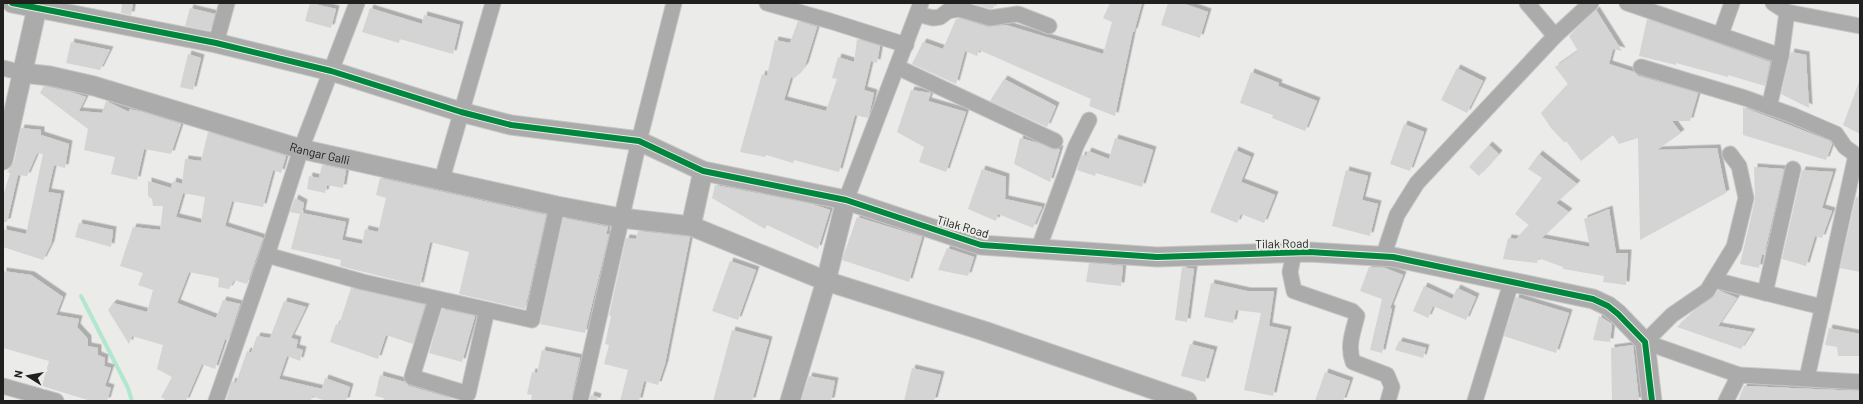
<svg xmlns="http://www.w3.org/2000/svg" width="1863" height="404" font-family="Barlow,sans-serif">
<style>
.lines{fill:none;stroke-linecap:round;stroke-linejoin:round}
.stream{stroke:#b2e7cf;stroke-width:4}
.building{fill:#d3d4d3;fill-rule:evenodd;filter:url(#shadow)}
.minor-casing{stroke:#c6c6c5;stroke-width:17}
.tertiary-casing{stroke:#c6c6c5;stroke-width:21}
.minor{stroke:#ababab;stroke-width:15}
.tertiary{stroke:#ababab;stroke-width:19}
.cycleway-casing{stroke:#ecece9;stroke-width:8}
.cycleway{stroke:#00873e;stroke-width:6}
.labels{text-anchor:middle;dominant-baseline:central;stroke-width:4;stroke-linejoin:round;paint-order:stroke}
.street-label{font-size:12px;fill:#20201f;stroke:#ecece9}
</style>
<defs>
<filter id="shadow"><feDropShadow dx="3.5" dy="-3.5" stdDeviation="0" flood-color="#0004"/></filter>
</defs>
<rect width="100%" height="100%" fill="#ebebea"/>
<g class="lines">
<polyline class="stream" points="81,296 128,388 132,401"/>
</g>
<g class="building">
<polygon points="122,3 133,3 131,15 121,13"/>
<polygon points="310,3 336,9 331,28 305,21"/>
<polygon points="971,3 996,3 993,8 991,9"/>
<polygon points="1110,3 1142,3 1134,32 1133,31 1115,116 1089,106 1091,99 979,50 977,56 965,51 956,84 912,64 923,42 943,49 956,19 959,18 988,27 1006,25 1103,54 1112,22 1103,18"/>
<polygon points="1168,3 1182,3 1208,12 1200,38 1161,25"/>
<polygon points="190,8 215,14 210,31 185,26"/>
<polygon points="370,8 422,24 424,15 460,25 453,54 400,39 399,43 362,32"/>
<polygon points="1596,10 1622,51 1613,49 1609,64 1634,72 1638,76 1698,93 1690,121 1672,121 1681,133 1657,150 1717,148 1726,193 1640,240 1638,138 1619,144 1613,135 1581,161 1566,141 1565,143 1551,128 1541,113 1568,84 1555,67 1578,51 1569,36"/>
<polygon points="1647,19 1770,62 1765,86 1728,75 1728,77 1676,63 1676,65 1639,56"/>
<polygon points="798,21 817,27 805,66 795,78 791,77 784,100 826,111 837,79 832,78 838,57 854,62 857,39 880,46 877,63 871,61 864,90 874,93 869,115 868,118 855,115 839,172 794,160 793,163 766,155 765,157 740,152 762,74 767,76 775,40 790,43"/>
<polygon points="71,42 110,50 100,70 66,63"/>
<polygon points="1791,52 1806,55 1809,108 1781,94"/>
<polygon points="188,54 201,58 193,90 180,87"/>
<polygon points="1457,68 1483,81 1467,113 1441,100"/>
<polygon points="1251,72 1279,83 1278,86 1317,101 1305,131 1272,118 1273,115 1240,103"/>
<polygon points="1004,79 1056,106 1047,127 990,101"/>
<polygon points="1859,82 1860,82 1860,134 1843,125"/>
<polygon points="44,86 71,92 86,97 79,111 102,113 106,101 129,112 129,109 142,112 181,124 171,154 144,149 137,180 111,174 115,157 84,150 88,129 40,93"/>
<polygon points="911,90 931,93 928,101 966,112 946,172 919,162 924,147 897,132"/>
<polygon points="1743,107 1830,141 1832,144 1826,160 1743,135"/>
<polygon points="1404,124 1424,132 1410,171 1390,164"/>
<polygon points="21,128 41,130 41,135 69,144 65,168 54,165 48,192 61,194 51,244 43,260 3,247 3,229 26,234 43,154 37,153 27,176 18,175 7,222 3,222 3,196 10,173 7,172 14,162"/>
<path d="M208 132 286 156 281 173 273 170 263 207 232 201 225 226 263 238 247 284 234 280 229 289 218 287 219 278 189 272 177 303 216 318 223 300 240 304 228 340 225 339 215 369 202 364 186 401H167L161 397 172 377 157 369 163 345 132 336 129 344 108 310 113 303 147 312 153 290 138 285 143 273 120 266 133 227 160 230 163 206H153L152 199 148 196V181L171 188 173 181 182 184 185 159 201 161ZM183 193 205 197 201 223 176 217Z"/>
<polygon points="1020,138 1038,143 1052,149 1060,149 1050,182 1014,164"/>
<polygon points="1115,138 1153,150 1142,187 1096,173 1095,176 1077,170 1082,155 1086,156 1088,151 1109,159"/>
<polygon points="1489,145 1499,154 1479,176 1469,167"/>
<polygon points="1235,150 1251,157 1241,182 1275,195 1264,223 1241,214 1237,223 1210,212"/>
<polygon points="1539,154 1577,184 1556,203 1569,212 1542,238 1590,247 1584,219 1609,209 1616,253 1628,253 1626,285 1603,282 1604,276 1563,269 1563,267 1538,258 1537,263 1503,259 1508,238 1516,239 1529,225 1515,214 1542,178 1528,169"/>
<polygon points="322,165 346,170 343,188 327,185 325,193 307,189 309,176 319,178"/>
<polygon points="1754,167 1784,169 1764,255 1762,254 1759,268 1740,264 1755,200"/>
<polygon points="982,169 1006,177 1005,199 1042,207 1033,228 998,214 996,221 968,209"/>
<polygon points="1346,170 1368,176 1362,200 1378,204 1370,236 1332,226"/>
<polygon points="1802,170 1833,172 1822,208 1832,211 1822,238 1815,236 1806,266 1782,259"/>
<polygon points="380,178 546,215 525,309 459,294 469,252 430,242 420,286 340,266 341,260 291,249 300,214 290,212 295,198 304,203 302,213 346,222 342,240 362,244 365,229 378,232 386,198 376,195"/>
<polygon points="715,185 812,204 830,210 818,249 767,225 765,229 712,198"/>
<polygon points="1856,197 1860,198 1860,272 1840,268"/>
<polygon points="857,217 922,237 909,282 842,260"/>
<polygon points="563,218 608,227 606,234 609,234 585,333 540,324"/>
<polygon points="79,223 113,230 111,247 75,237"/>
<polygon points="638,231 690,237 665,364 658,385 644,381 639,401 620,401 628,370 604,364 609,345 605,344 611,316 609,316 626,238 636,239"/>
<polygon points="947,248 974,257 968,276 938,270"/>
<polygon points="730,261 756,270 738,320 712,311"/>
<polygon points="1089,263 1123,266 1121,286 1086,282"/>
<polygon points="1182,267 1194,269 1187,322 1175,320"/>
<polygon points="1369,267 1385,268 1403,275 1390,308 1392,309 1382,353 1370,350 1382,299 1360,291"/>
<polygon points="3,271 31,275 63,297 56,315 79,319 77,327 88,339 88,346 98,348 98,355 105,358 104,366 111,368 105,386 111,388 107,401 91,401 42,386 49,361 3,348"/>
<polygon points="1211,283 1247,291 1274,291 1269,326 1288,330 1273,396 1244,390 1261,313 1236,310 1233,323 1204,317"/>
<polygon points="1424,286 1452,299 1457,288 1476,297 1466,320 1433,306 1428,318 1413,311"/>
<polygon points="351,288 425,305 413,344 386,335 378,359 330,342 336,324 339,325"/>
<polygon points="1718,290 1737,298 1718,326 1752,332 1741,349 1677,327 1696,309 1712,298"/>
<polygon points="1516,297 1569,313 1556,353 1504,336"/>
<polygon points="284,301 306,307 291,338 298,340 296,348 303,350 300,361 287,356 279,379 322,389 325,378 350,387 346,401 326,401 312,396 311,401 226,401 232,381 236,383 247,351 251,353 257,336 270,338"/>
<polygon points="442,309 475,316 462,362 429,353"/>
<polygon points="1599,316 1612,324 1610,342 1593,340"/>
<polygon points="1829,328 1860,334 1860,356 1838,356 1837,347 1825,345"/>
<polygon points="732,330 769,340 752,401 713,401"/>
<polygon points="1399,341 1426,348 1423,358 1395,350"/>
<polygon points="1190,344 1214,350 1205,382 1181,376"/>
<polygon points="1633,345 1639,401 1612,401 1611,348"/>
<polygon points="542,350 580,358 571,401 531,401 532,395 527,394 532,372 537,373"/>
<polygon points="912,368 941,375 934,401 904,401"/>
<polygon points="1325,372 1350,381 1343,401 1315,401"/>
<polygon points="380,375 405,382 409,386 460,401 383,401 384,398 375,396"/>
<polygon points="809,376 835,381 831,401 801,401"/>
<polygon points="1744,386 1860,391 1860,401 1738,401"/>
<polygon points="591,395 598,397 597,401 589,401"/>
</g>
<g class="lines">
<g class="minor-casing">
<g id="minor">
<polyline points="767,3 830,21 906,45"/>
<polyline points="1527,3 1555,36"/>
<polyline points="1627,3 1781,56"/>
<polyline points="1773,3 1787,12 1860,26"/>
<polyline points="917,14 933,18 940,17 948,11 959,9 990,18 1018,14 1049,26"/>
<polyline points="1721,34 1732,3"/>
<polyline points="216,43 227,3"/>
<polyline points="897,67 1055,141"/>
<polyline points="1641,67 1745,98 1792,115 1836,134 1845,147 1860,158"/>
<polyline points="3,68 23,73"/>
<polyline points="1769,107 1781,56 1787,12"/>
<polyline points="1730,154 1739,166 1746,198 1734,247 1707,291 1672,315 1645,342 1739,375 1860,382"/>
<polyline points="442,179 493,3"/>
<polyline points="846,200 921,3"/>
<polyline points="1038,250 1076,146 1089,120"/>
<path d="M1294 253 1290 272 1294 291 1352 311 1357 316C1353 332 1347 346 1353 362L1387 375 1392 387 1388 401"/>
<polyline points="267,255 363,282 532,320 557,206"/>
<polyline points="1383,257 1397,215 1417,183 1555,36 1591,3"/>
<polyline points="1714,280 1822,307"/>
<polyline points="1765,293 1793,169"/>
<polyline points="436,299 412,377 468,394 487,310"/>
<polyline points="1807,378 1856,155"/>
<polyline points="3,386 56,401"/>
<polyline points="216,401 267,255 301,149 357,3"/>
<polyline points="580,401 639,141 674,3"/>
<polyline points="1475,401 1511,283"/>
<polyline points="1726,401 1739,375"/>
</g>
</g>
<g class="tertiary-casing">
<g id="tertiary">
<polyline points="12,3 216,43 331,71 461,112 511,125 639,141 703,171 846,200 981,245 1157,257 1309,252 1393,257 1593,299 1608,306 1618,314 1645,342 1652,401"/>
<path id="s1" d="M23 73 50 76 94 86 301 149 557 206 621 218 691 226 826 281 984 331 1187 401"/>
<polyline points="3,160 38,3"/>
<polyline points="691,226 703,171"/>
<polyline points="790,401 826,281 846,200"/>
</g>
</g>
<use href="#minor" class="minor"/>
<use href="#tertiary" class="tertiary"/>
<g class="cycleway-casing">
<polyline id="cycleway" points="12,3 216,43 331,71 461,112 511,125 639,141 703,171 846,200 981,245 1157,257 1309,252 1393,257 1593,299 1608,306 1618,314 1645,342 1652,401"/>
</g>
<use href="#cycleway" class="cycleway"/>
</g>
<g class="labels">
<g class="street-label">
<text stroke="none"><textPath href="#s1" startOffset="308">Rangar Galli</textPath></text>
<text transform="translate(963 226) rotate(16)">Tilak Road</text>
<text transform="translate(1282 243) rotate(-1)">Tilak Road</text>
</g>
</g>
<rect width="1863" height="404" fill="none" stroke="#20201f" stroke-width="8"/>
<g transform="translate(28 376) rotate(281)" stroke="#ecece9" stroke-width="3" paint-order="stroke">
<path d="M0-3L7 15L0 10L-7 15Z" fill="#20201f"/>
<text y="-6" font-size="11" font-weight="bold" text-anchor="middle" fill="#20201f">N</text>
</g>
</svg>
